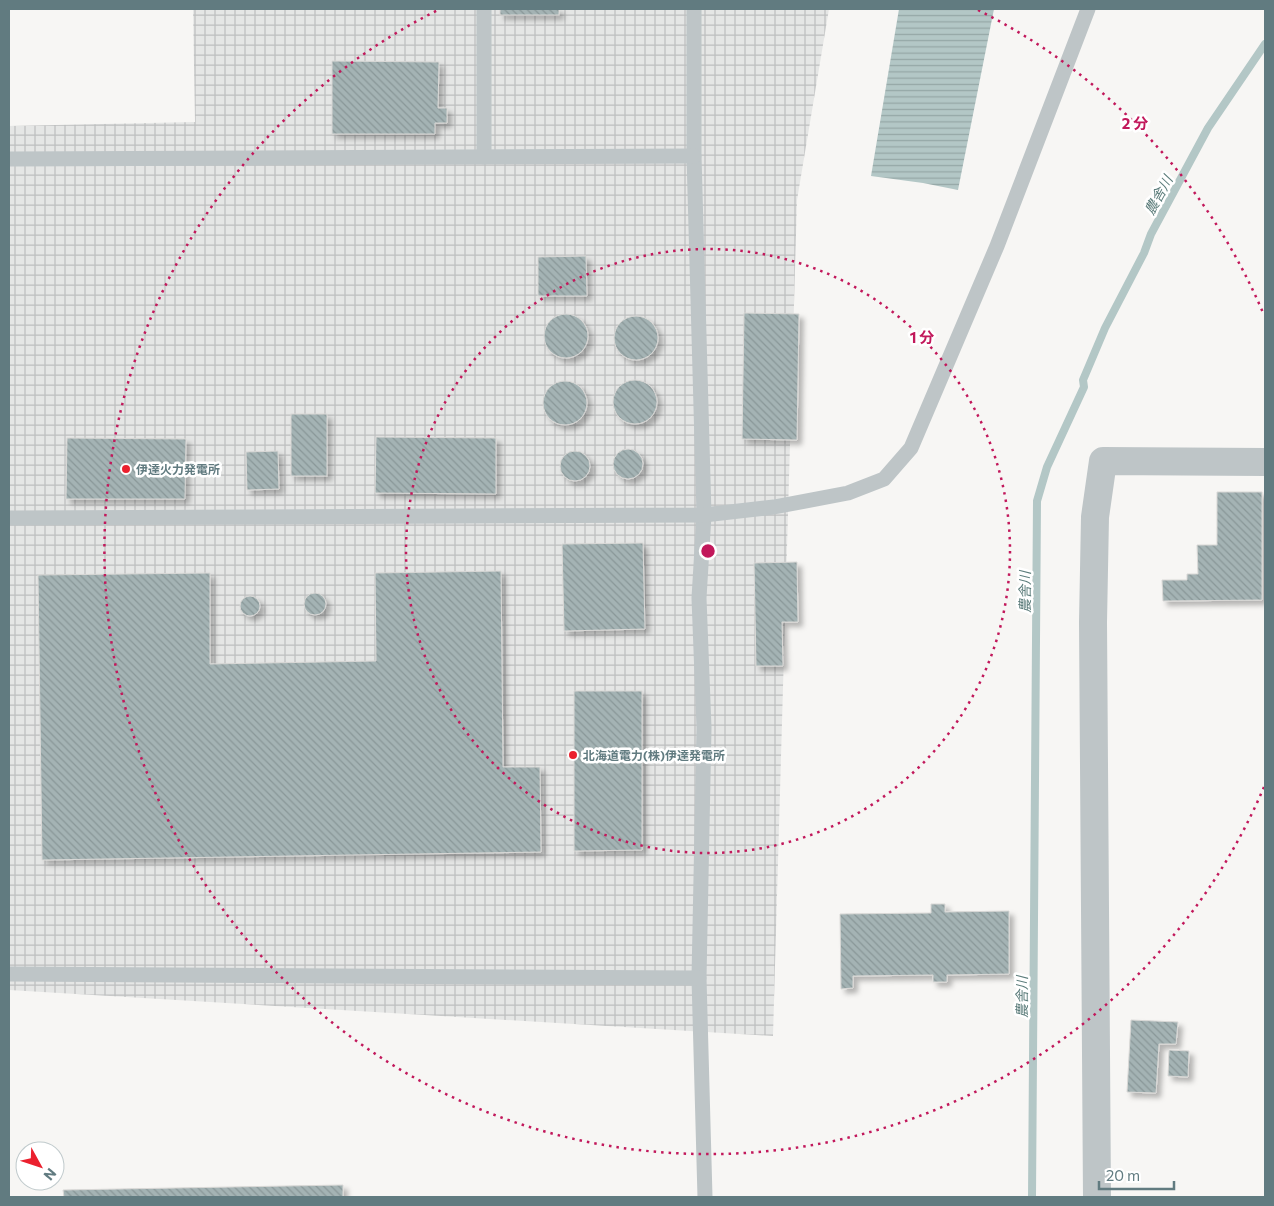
<svg xmlns="http://www.w3.org/2000/svg" width="1274" height="1206" font-family="Commissioner,'Noto Sans JP',sans-serif">
<style>
.industrial{fill:url(#industrial-grid)}
.water{fill:url(#water-rules)}
.lines{fill:none;stroke-linecap:round;stroke-linejoin:round}
.stream{stroke:#b3c7c6;stroke-width:8}
.building{fill:url(#building-back-hatch);stroke:#d9d8d6;filter:url(#shadow)}
.service{stroke:#bec5c7;stroke-width:15}
.tertiary{stroke:#bec5c7;stroke-width:28}
.ring{fill:none;stroke:#c2185b;stroke-width:2.5;stroke-dasharray:2.5 5}
.poi-dot{fill:#eb202e;stroke:#fff;stroke-width:2}
.labels{text-anchor:middle;dominant-baseline:central;stroke-width:5;stroke-linejoin:round;paint-order:stroke}
.poi-label{font-size:12px;font-weight:bold;fill:#617b80;stroke:#fff;text-anchor:start}
.water-label{font-size:14px;font-style:italic;fill:#5b7c7a;stroke:#fff}
.centre{fill:#c2185b;stroke:#fff;stroke-width:2.5}
.ring-label{font-size:15px;text-anchor:middle;font-weight:bold;fill:#c2185b;stroke:#fff;stroke-width:5;stroke-linejoin:round;paint-order:stroke}
</style>
<defs>
<pattern id="industrial-grid" width="8" height="8" patternUnits="userSpaceOnUse" patternTransform="scale(1.25)"><rect width="8" height="8" fill="#e5e6e5"/><path d="M0 4h8M4 0v8" fill="none" stroke="#bdbfbf"/></pattern>
<pattern id="water-rules" width="6" height="5" patternUnits="userSpaceOnUse" patternTransform="scale(1.25)"><rect width="6" height="5" fill="#b3c7c6"/><path d="M0 2.5h6" fill="none" stroke="#95a7a6"/></pattern>
<pattern id="building-back-hatch" width="6" height="6" patternUnits="userSpaceOnUse" patternTransform="scale(1.25)"><rect width="6" height="6" fill="#a4b3b4"/><path d="M-1 5l2 2M0 0l6 6M5-1l2 2" fill="none" stroke="#899798"/></pattern>
<filter id="shadow"><feDropShadow dx="4.5" dy="4.5" stdDeviation="2.5" flood-color="#0004"/></filter>
</defs>
<rect width="100%" height="100%" fill="#f7f6f4"/>
<polygon class="industrial" points="193,9 829,9 797,200 773,1036 9,990 9,126 195,122"/>
<polygon class="water" points="899,9 994,9 958,190 923,183 871,176"/>
<g class="lines">
<polyline class="stream" points="1032,1197 1037,501 1047,467 1084,387 1083,380 1105,328 1144,253 1151,234 1208,128 1265,44"/>
</g>
<g class="building">
<rect x="500" y="9" width="59" height="6"/>
<polygon points="332,61 439,62 438,108 447,108 447,123 435,123 435,134 332,134"/>
<polygon points="586,256 587,296 538,296 538,257"/>
<polygon points="744,313 799,314 797,440 742,439"/>
<circle cx="566" cy="336" r="22"/>
<circle cx="636" cy="338" r="22"/>
<circle cx="635" cy="402" r="22"/>
<circle cx="565" cy="403" r="22"/>
<rect x="291" y="414" width="36" height="62"/>
<polygon points="376,437 496,438 496,494 375,493"/>
<polygon points="67,438 186,439 185,499 66,499"/>
<circle cx="628" cy="464" r="15"/>
<circle cx="575" cy="466" r="15"/>
<polygon points="278,451 279,489 247,490 246,452"/>
<polygon points="1217,492 1262,492 1262,600 1163,601 1162,580 1187,580 1187,574 1198,574 1197,545 1217,545"/>
<polygon points="643,543 645,629 564,631 562,544"/>
<polygon points="797,562 798,622 782,622 783,666 756,666 754,563"/>
<polygon points="501,571 503,767 540,767 541,852 42,860 38,575 210,573 210,664 376,661 375,573"/>
<circle cx="315" cy="604" r="11"/>
<circle cx="250" cy="606" r="10"/>
<polygon points="574,691 642,691 642,850 574,851"/>
<polygon points="931,904 945,904 945,912 1009,911 1009,974 947,975 947,982 933,982 933,975 853,976 853,988 841,989 840,914 931,913"/>
<polygon points="1131,1020 1178,1022 1176,1044 1159,1044 1156,1093 1127,1092"/>
<polygon points="1169,1050 1189,1051 1188,1077 1168,1076"/>
<polygon points="343,1185 343,1197 64,1197 63,1190"/>
</g>
<g class="lines">
<g class="service">
<polyline points="484,9 484,157"/>
<polyline points="694,9 694,156 704,515 699,598 704,728 699,978 705,1197"/>
<polyline points="9,159 694,156"/>
<polyline points="9,518 704,515 774,507 848,493 884,479 911,448 997,246 1088,9"/>
<polyline points="9,974 699,978"/>
</g>
<polyline class="tertiary" points="1097,1197 1093,622 1095,517 1103,461 1265,462"/>
</g>
<g class="ring">
<circle cx="708" cy="551" r="302"/>
<path d="M1264 787A604 604 0 1 1 438 10M978 10A604 604 0 0 1 1264 315"/>
</g>
<g class="poi-dot">
<circle cx="126" cy="469" r="5"/>
<circle cx="573" cy="755" r="5"/>
</g>
<g class="labels">
<g class="poi-label">
<text x="136" y="469">伊達火力発電所</text>
<text x="583" y="755">北海道電力(株)伊達発電所</text>
</g>
<g class="water-label">
<text transform="translate(1158 195) rotate(-61)">農舎川</text>
<text transform="translate(1024 592) rotate(-90)">農舎川</text>
<text transform="translate(1021 997) rotate(-90)">農舎川</text>
</g>
</g>
<circle cx="708" cy="551" r="8" class="centre"/>
<g class="ring-label">
<text x="1135" y="129">2 分</text>
<text x="922" y="343">1 分</text>
</g>
<rect width="1274" height="1206" fill="none" stroke="#617b80" stroke-width="20"/>
<g transform="translate(40 1166) rotate(130)"><circle r="24" fill="#ffffff" stroke="#c0cacc"/>
<path d="M0-4L9 19L0 12L-9 19Z" fill="#eb202e"/>
<text y="-8" font-size="14" font-weight="bold" text-anchor="middle" fill="#617b80">N</text>
</g>
<path d="M1099 1181v8h75v-8" fill="none" stroke="#617b80" stroke-width="2.5"/>
<text x="1106" y="1181" font-size="15" fill="#617b80" stroke="#ffffff" stroke-width="4" paint-order="stroke">20 m</text>
</svg>
